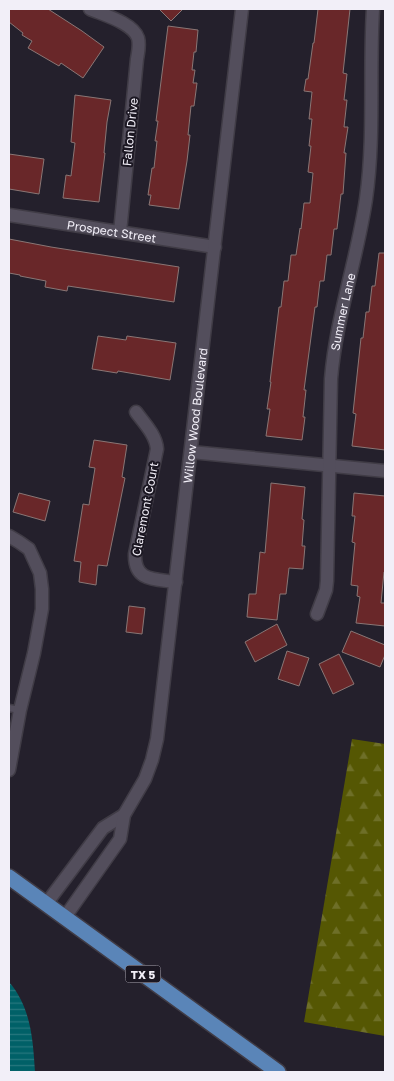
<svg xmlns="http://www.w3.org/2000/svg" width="394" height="1081" font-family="'Golos Text',sans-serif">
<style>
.forest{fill:url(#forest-firs)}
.water{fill:url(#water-rules)}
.building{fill:#692729;stroke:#897675}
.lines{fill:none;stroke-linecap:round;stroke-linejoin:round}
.lane-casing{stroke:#403c46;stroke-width:9}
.street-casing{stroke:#403c46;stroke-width:15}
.primary-casing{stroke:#403c46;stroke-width:18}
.lane{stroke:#534e5c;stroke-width:6}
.street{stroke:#534e5c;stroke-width:12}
.primary{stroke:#5a85b8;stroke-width:15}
.labels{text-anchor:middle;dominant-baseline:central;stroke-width:4;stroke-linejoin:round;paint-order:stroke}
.shield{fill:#1b1722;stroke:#b2aeb8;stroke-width:1}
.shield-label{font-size:11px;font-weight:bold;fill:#f2eff8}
.street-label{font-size:12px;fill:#f2eff8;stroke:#1b1722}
</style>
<defs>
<pattern id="forest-firs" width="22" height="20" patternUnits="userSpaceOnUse" patternTransform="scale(1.25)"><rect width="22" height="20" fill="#555703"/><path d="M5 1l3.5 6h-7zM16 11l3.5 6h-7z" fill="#6e6f28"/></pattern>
<pattern id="water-rules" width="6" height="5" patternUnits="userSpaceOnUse" patternTransform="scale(1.25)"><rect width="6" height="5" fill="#006067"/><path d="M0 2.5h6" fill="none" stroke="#26777e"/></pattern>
</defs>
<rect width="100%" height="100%" fill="#24202c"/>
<polygon class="forest" points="352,739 385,744 385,1036 304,1022"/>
<path class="water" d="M9 982C31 1007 33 1040 35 1072H9Z"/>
<g class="building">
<polygon points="9,9 48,9 82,31 104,47 83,78 61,63 59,66 28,48 32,41 22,35 23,33 9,22"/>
<polygon points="159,9 183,9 171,21"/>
<polygon points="318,9 350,9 343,73 347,74 344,100 347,100 344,127 348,127 344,153 346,153 343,194 341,194 337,229 334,229 331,255 327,255 324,281 320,281 317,307 315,307 304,390 306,390 303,417 305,417 302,440 266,436 270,409 267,409 271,382 270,382 279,307 281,307 284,281 288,281 291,255 296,255 300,228 301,229 304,203 310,203 313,173 308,172 311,146 309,146 312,119 309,119 312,92 304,91 306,79 308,79 313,43 314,43"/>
<polygon points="168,26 198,30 196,52 194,52 192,70 195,70 193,83 197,83 194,106 191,106 188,135 190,135 187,161 179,209 149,205 151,195 148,195 152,168 154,168 157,141 155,141 158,121 156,121"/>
<polygon points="75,95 111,100 107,122 104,153 105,153 99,202 63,198 66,175 71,176 75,143 71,142"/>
<polygon points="9,154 44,159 39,194 9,189"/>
<polygon points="9,239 51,247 179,267 174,302 68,286 67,291 45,287 46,281 20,276 20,275 9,273"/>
<polygon points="379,253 385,253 385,450 352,446 356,414 353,413 361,338 363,338 366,312 369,312 372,286 375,286"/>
<polygon points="98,336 126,340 127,336 176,343 170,380 118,371 117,373 92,369"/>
<polygon points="94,440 127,445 122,477 125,478 107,566 98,565 96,585 79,582 81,562 74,561 83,504 89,505 95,468 89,467"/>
<polygon points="271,483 305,487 302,519 304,520 302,546 305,546 303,569 289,568 286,594 280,594 277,620 247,617 249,594 256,594 260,552 265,553"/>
<polygon points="19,493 50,501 45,521 13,512"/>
<polygon points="354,493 385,496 385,572 384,572 381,603 385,603 385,626 356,623 360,597 357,596 358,586 351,585 355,543 352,542 355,516 352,516"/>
<polygon points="129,606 145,608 142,634 126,632"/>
<polygon points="277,624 287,645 255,662 245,642"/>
<polygon points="351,631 385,645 385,655 380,667 342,652"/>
<polygon points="287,651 309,658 299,686 278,679"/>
<polygon points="339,654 354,684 333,694 319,664"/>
</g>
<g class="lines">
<g class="lane-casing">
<polyline id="lane" points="9,708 20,710"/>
</g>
<g class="street-casing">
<g id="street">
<path d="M90 9C104 15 133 23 138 38 140 45 138 53 137 59L120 232"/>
<path id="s1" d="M9 215 215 247"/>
<path d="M136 412C144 423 156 435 157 449L135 554C134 582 155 579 176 582"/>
<polyline points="191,452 385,471"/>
<polyline points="9,536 19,542 29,549 40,573 42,589 42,609 34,653 20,710 9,770"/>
<path id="s2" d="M317 614 326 590 327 581 331 379C336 318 357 260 366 199 375 136 369 72 373 9"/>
<polyline points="46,904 103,828 124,815"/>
<path id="s3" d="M65 917 120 839 124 815 145 779 152 760 157 739 242 9"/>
</g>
</g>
<g class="primary-casing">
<polyline id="primary" points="9,877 278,1072"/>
</g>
<use href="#lane" class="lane"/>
<use href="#street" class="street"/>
<use href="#primary" class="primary"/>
</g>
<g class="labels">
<rect class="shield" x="125.5" y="965.5" width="35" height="17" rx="4"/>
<g class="shield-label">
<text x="143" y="974">TX 5</text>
</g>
<g class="street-label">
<text transform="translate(130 132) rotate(-84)">Fallon Drive</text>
<text stroke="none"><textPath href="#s1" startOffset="104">Prospect Street</textPath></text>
<text stroke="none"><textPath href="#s2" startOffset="305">Summer Lane</textPath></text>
<text stroke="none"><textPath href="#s3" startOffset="529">Willow Wood Boulevard</textPath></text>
<text transform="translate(145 509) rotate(-79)">Claremont Court</text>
</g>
</g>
<rect width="394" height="1081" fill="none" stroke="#f2eff8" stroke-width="20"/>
</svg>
